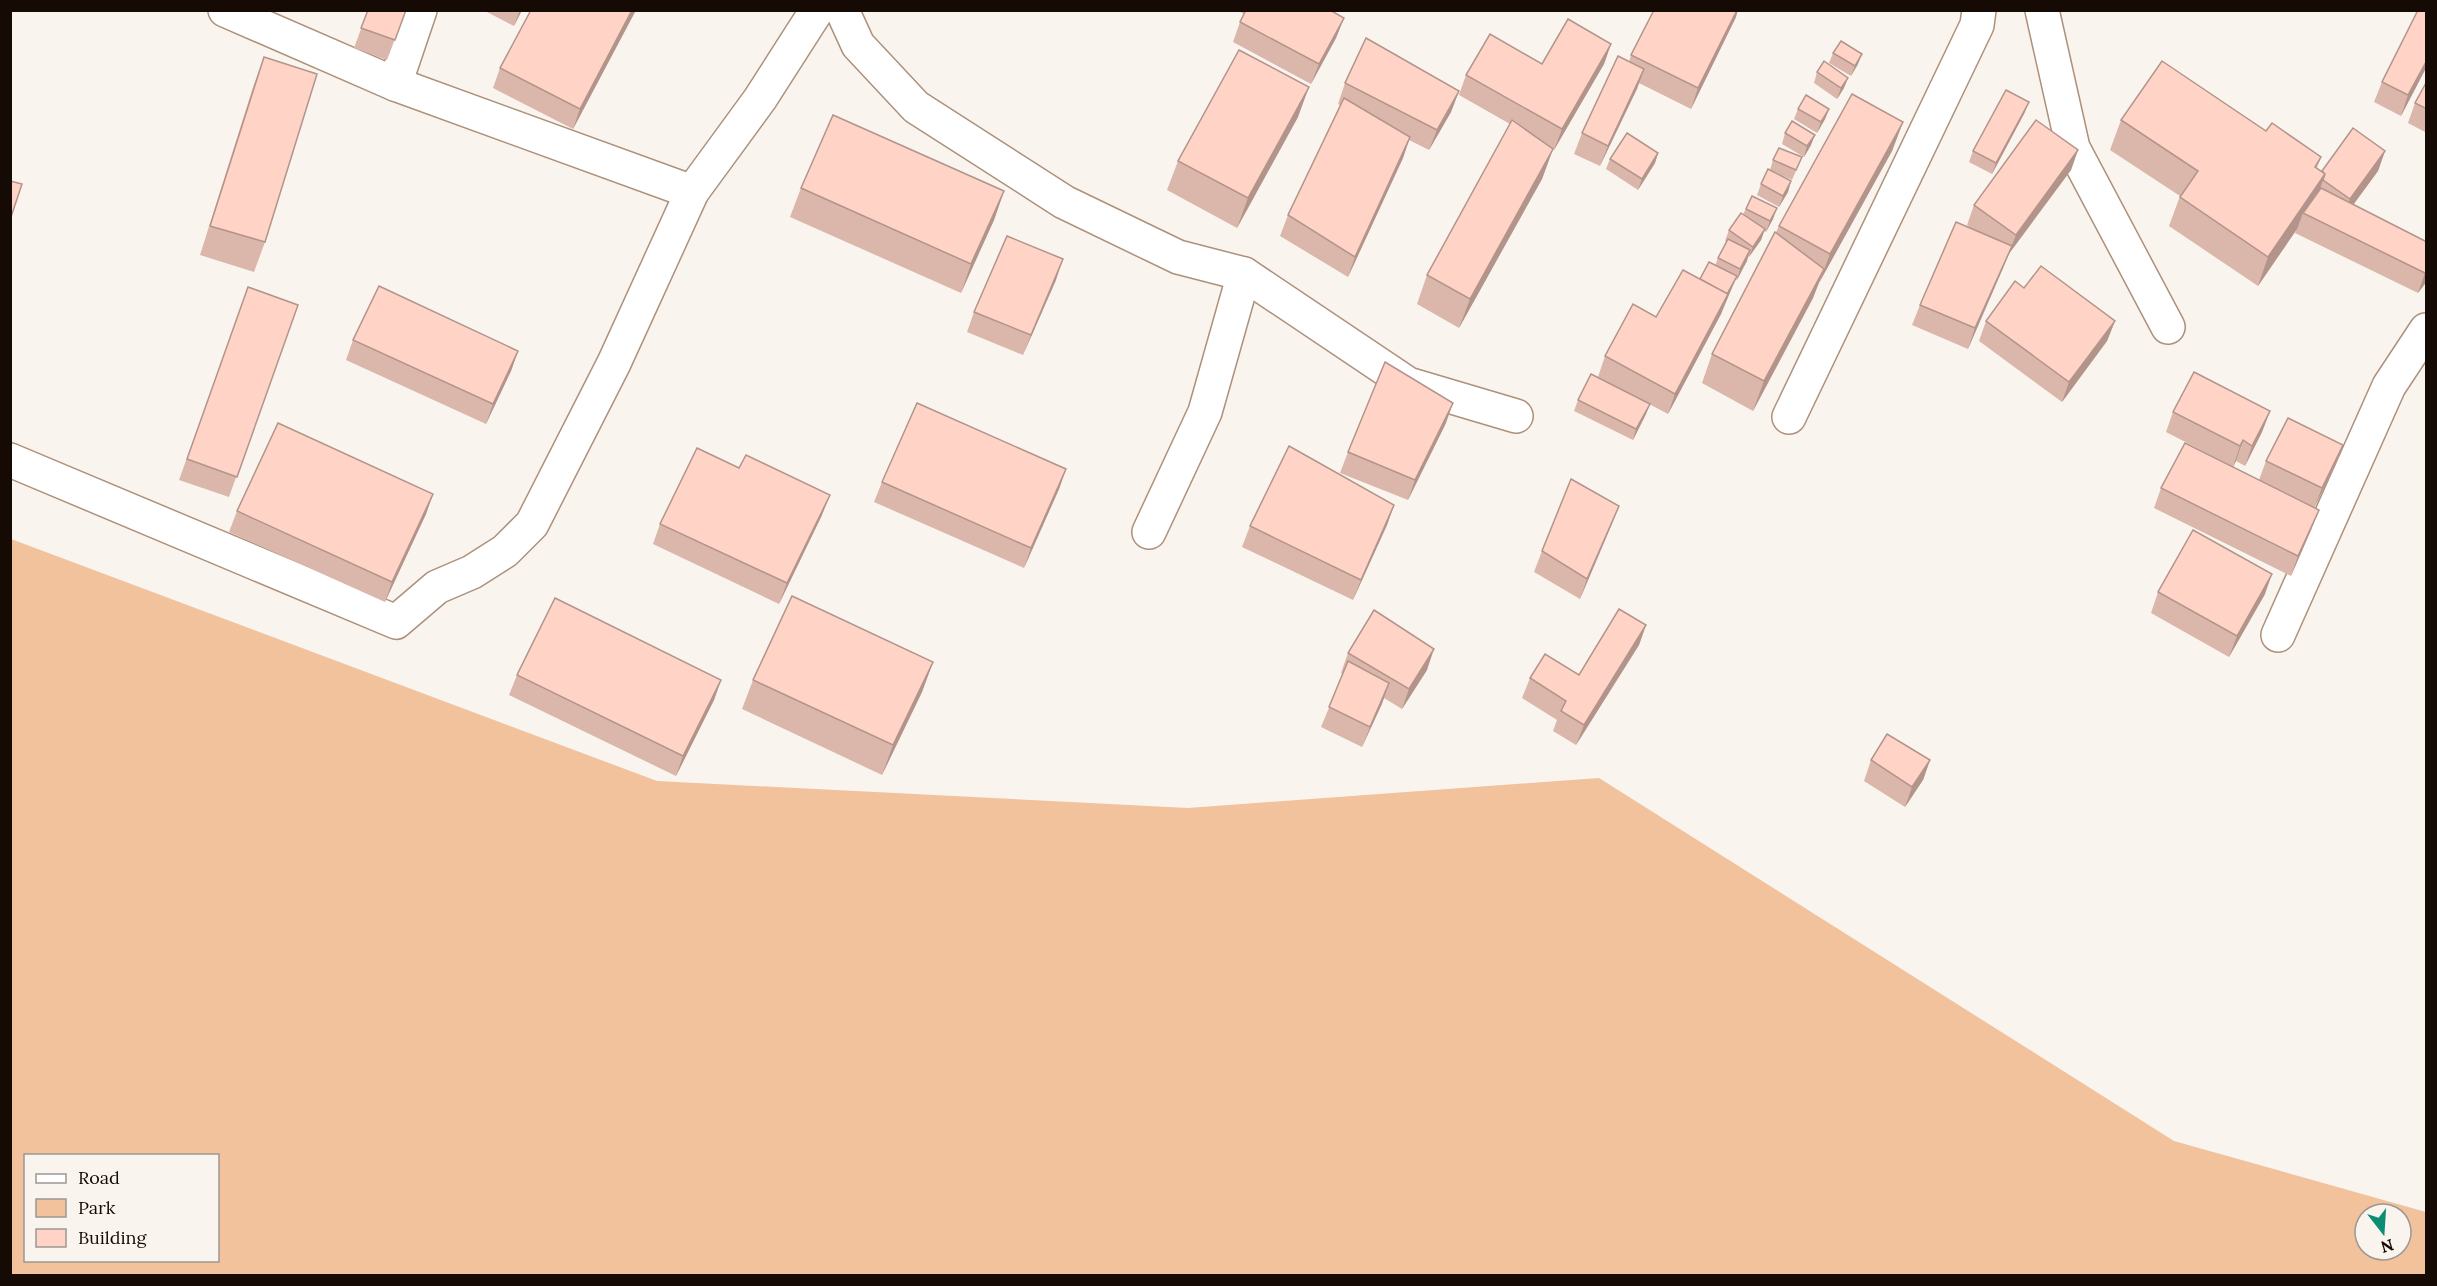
<svg xmlns="http://www.w3.org/2000/svg" width="2437" height="1286" font-family="Lora,serif">
<style>
.green{fill:#f1c29c;fill-rule:evenodd}
.lines{fill:none;stroke-linecap:round;stroke-linejoin:round}
.street-casing{stroke:#ad917a;stroke-width:36}
.street{stroke:#fff;stroke-width:33}
.wall{fill:#dbb6aa}
.shaded-wall{fill:#b2948b}
.building{fill:#ffd4c6;stroke:#b2948b;stroke-width:1.5}
</style>
<rect width="100%" height="100%" fill="#faf4ef"/>
<path class="green" d="M11 539 657 781 1188 808 1599 778 2174 1141 2426 1212V1275H11ZM26 1156H218V1260H26ZM2365 1214H2401V1250H2365Z"/>
<g class="lines">
<g class="street-casing">
<g id="street">
<polyline points="225,10 395,84 692,192"/>
<polyline points="842,10 858,45 916,107 1064,202 1178,257 1244,274 1408,384 1516,416"/>
<polyline points="2042,10 2073,148 2168,327"/>
<polyline points="395,84 420,10"/>
<polyline points="1789,417 1977,25 1979,10"/>
<polyline points="10,460 396,622 437,587 472,572 505,551 532,524 614,363 692,192 760,99 817,10"/>
<polyline points="1149,532 1205,412 1244,274"/>
<polyline points="2278,635 2389,386 2426,330"/>
</g>
</g>
<use href="#street" class="street"/>
</g>
<g class="wall">
<polygon points="368,10 406,10 387,60 354,48"/>
<polygon points="483,10 522,10 514,26"/>
<polygon points="531,10 636,10 573,129 493,88 500,68"/>
<polygon points="1237,10 1330,10 1344,18 1336,38 1311,84 1233,42 1240,22 1244,14"/>
<polygon points="2427,10 2427,66 2401,116 2374,102 2382,82"/>
<polygon points="1736,17 1691,109 1639,83 1600,166 1574,154 1582,133 1629,62 1631,55"/>
<polygon points="1611,44 1604,64 1554,150 1548,146 1553,149 1542,179 1459,328 1417,304 1427,275 1510,124 1459,95 1466,75 1542,64"/>
<polygon points="1833,53 1858,64 1851,76 1829,63"/>
<polygon points="264,57 265,242 254,272 200,255 253,87"/>
<polygon points="1817,72 1844,88 1837,99 1814,83"/>
<polygon points="2427,81 2427,133 2408,123 2415,103"/>
<polygon points="1345,83 1459,91 1451,112 1429,150 1409,140 1403,158 1348,277 1280,236 1288,215 1340,105 1338,104"/>
<polygon points="1798,109 1829,109 1825,119 1817,133 1794,119"/>
<polygon points="2025,112 1992,174 1969,162 1973,151"/>
<polygon points="1298,117 1237,228 1167,190 1178,161"/>
<polygon points="2121,120 2266,131 2321,157 2317,168 2322,171 2385,151 2378,171 2353,205 2427,242 2427,281 2418,293 2295,233 2297,229 2258,286 2169,226 2180,196 2110,150"/>
<polygon points="1903,122 1892,151 1819,283 1813,298 1753,411 1702,383 1712,354 1776,232 1779,226"/>
<polygon points="1785,133 1811,145 1804,157 1782,144"/>
<polygon points="2078,150 2071,170 2008,255 1968,349 1912,325 1920,305 1971,229 1967,225 1974,205"/>
<polygon points="1658,153 1655,163 1638,190 1606,169 1610,159"/>
<polygon points="1802,157 1792,180 1772,171 1791,181 1788,192 1779,207 1757,195 1761,184 1770,170 1773,160"/>
<polygon points="801,188 1004,191 994,220 961,293 790,217"/>
<polygon points="1746,209 1773,219 1766,232 1764,231 1761,240 1749,257 1748,256 1737,280 1736,279 1727,298 1721,314 1668,414 1649,404 1646,414 1633,440 1574,411 1578,400 1630,394 1598,377 1605,356 1656,317 1715,266 1718,258 1727,242 1725,241 1729,230 1743,214"/>
<polygon points="1056,280 1023,355 967,332 974,312"/>
<polygon points="248,287 298,305 229,497 179,480"/>
<polygon points="2024,288 2115,321 2107,341 2062,402 1979,341 1986,321"/>
<polygon points="353,340 518,351 511,371 486,424 346,360"/>
<polygon points="2270,411 2262,432 2245,466 2236,461 2233,467 2259,480 2266,461 2343,445 2335,466 2314,508 2319,510 2311,530 2291,576 2154,508 2161,488 2230,465 2166,432 2173,412"/>
<polygon points="1446,423 1408,500 1340,473 1348,452"/>
<polygon points="1066,469 1059,489 1024,568 874,502 882,482"/>
<polygon points="433,494 426,514 385,602 229,532 237,511"/>
<polygon points="1394,505 1387,525 1353,600 1242,547 1250,526"/>
<polygon points="1619,506 1611,526 1580,599 1534,572 1542,551"/>
<polygon points="822,515 779,604 653,544 660,524"/>
<polygon points="2158,592 2265,594 2229,657 2151,613"/>
<polygon points="1646,625 1639,645 1576,745 1553,731 1557,720 1522,698 1530,678 1579,675"/>
<polygon points="1348,653 1427,670 1402,709 1384,698 1362,747 1321,727 1343,674 1341,673"/>
<polygon points="933,662 922,692 882,775 742,709 753,680"/>
<polygon points="517,675 721,680 714,700 676,776 509,695"/>
<polygon points="1871,760 1930,760 1923,780 1905,807 1864,781"/>
</g>
<g class="shaded-wall">
<polygon points="520,10 522,10 514,26"/>
<polygon points="632,10 636,10 573,129 580,109"/>
<polygon points="1737,10 1738,10 1736,17 1691,109 1698,88"/>
<polygon points="1344,18 1336,38 1311,84 1319,64"/>
<polygon points="1611,44 1604,64 1554,150 1562,129"/>
<polygon points="1862,54 1858,64 1851,76 1855,66"/>
<polygon points="2427,60 2427,66 2401,116 2408,95"/>
<polygon points="1644,69 1637,89 1600,166 1608,146"/>
<polygon points="1848,78 1844,88 1837,99 1841,88"/>
<polygon points="1309,87 1298,117 1237,228 1248,198"/>
<polygon points="1459,91 1451,112 1429,150 1437,130"/>
<polygon points="2029,102 2025,112 1992,174 1996,163"/>
<polygon points="1829,109 1825,119 1817,133 1821,122"/>
<polygon points="1903,122 1892,151 1819,283 1830,254"/>
<polygon points="1815,135 1811,145 1804,157 1807,146"/>
<polygon points="1410,137 1403,158 1348,277 1355,257"/>
<polygon points="1553,149 1542,179 1459,328 1470,299"/>
<polygon points="2078,150 2071,170 2008,255 2016,235"/>
<polygon points="2385,151 2378,171 2342,220 2350,199"/>
<polygon points="1658,153 1655,163 1638,190 1642,179"/>
<polygon points="2325,174 2315,203 2303,213 2297,229 2258,286 2268,257"/>
<polygon points="1791,181 1788,192 1779,207 1783,196"/>
<polygon points="1004,191 994,220 961,293 971,264"/>
<polygon points="1777,208 1773,219 1766,232 1770,221"/>
<polygon points="1765,229 1761,240 1749,257 1753,247"/>
<polygon points="2012,246 2004,266 1968,349 1975,328"/>
<polygon points="1750,250 1747,261 1737,280 1740,269"/>
<polygon points="1063,259 1056,280 1023,355 1031,335"/>
<polygon points="1824,269 1813,298 1753,411 1764,381"/>
<polygon points="2427,271 2427,281 2418,293 2425,273"/>
<polygon points="1737,276 1721,314 1668,414 1675,394"/>
<polygon points="2115,321 2107,341 2062,402 2069,382"/>
<polygon points="518,351 511,371 486,424 493,404"/>
<polygon points="1453,403 1446,423 1408,500 1415,480"/>
<polygon points="1650,404 1646,414 1633,440 1636,429"/>
<polygon points="2270,411 2262,432 2245,466 2252,446"/>
<polygon points="2243,440 2236,461 2233,467 2240,446"/>
<polygon points="2343,445 2335,466 2314,508 2322,488"/>
<polygon points="1066,469 1059,489 1024,568 1031,548"/>
<polygon points="433,494 426,514 385,602 392,582"/>
<polygon points="830,495 822,515 779,604 787,583"/>
<polygon points="1394,505 1387,525 1353,600 1361,580"/>
<polygon points="1619,506 1611,526 1580,599 1587,579"/>
<polygon points="2319,510 2311,530 2291,576 2298,556"/>
<polygon points="2272,574 2265,594 2229,657 2237,636"/>
<polygon points="1646,625 1639,645 1576,745 1584,725"/>
<polygon points="1434,649 1427,670 1402,709 1409,689"/>
<polygon points="933,662 922,692 882,775 893,745"/>
<polygon points="721,680 714,700 676,776 683,756"/>
<polygon points="1389,683 1382,704 1362,747 1370,727"/>
<polygon points="1930,760 1923,780 1905,807 1912,787"/>
</g>
<g class="building">
<polygon points="368,10 406,10 395,40 361,28"/>
<polygon points="531,10 632,10 580,109 500,68"/>
<polygon points="1246,10 1330,10 1344,18 1319,64 1240,22"/>
<polygon points="1654,10 1737,10 1698,88 1631,55"/>
<polygon points="2418,10 2427,10 2427,60 2408,95 2382,82"/>
<polygon points="1568,19 1611,44 1562,129 1466,75 1490,34 1542,64"/>
<polygon points="1366,38 1459,91 1437,130 1345,83"/>
<polygon points="1841,41 1862,54 1855,66 1833,53"/>
<polygon points="1239,50 1309,87 1248,198 1178,161"/>
<polygon points="1618,56 1644,69 1608,146 1582,133"/>
<polygon points="264,57 317,74 265,242 210,226"/>
<polygon points="1824,61 1848,78 1841,88 1817,72"/>
<polygon points="2162,61 2266,131 2272,123 2321,157 2315,167 2325,174 2268,257 2180,197 2198,171 2121,120"/>
<polygon points="2427,81 2427,109 2415,103"/>
<polygon points="2006,90 2029,102 1996,163 1973,151"/>
<polygon points="1852,94 1903,122 1830,254 1779,226"/>
<polygon points="1806,95 1829,109 1821,122 1798,109"/>
<polygon points="1344,98 1410,137 1355,257 1288,215"/>
<polygon points="833,115 1004,191 971,264 801,188"/>
<polygon points="1512,120 1553,149 1470,299 1427,275"/>
<polygon points="2036,120 2078,150 2016,235 1974,205"/>
<polygon points="1792,121 1815,135 1807,146 1785,133"/>
<polygon points="2353,128 2385,151 2350,199 2323,180 2325,174 2322,171"/>
<polygon points="1627,133 1658,153 1642,179 1610,159"/>
<polygon points="1779,148 1802,157 1796,170 1773,160"/>
<polygon points="1768,169 1791,181 1783,196 1761,184"/>
<polygon points="10,181 22,184 10,220"/>
<polygon points="2321,188 2427,242 2427,271 2425,273 2303,213"/>
<polygon points="1752,196 1777,208 1770,221 1746,209"/>
<polygon points="1741,213 1765,229 1753,247 1729,230"/>
<polygon points="1956,222 2012,246 1975,328 1920,305"/>
<polygon points="1775,232 1824,269 1764,381 1712,354"/>
<polygon points="1007,236 1063,259 1031,335 974,312"/>
<polygon points="1728,239 1750,250 1740,269 1718,258"/>
<polygon points="1709,262 1737,276 1727,294 1700,279"/>
<polygon points="2041,266 2115,321 2069,382 1986,321 2015,281 2024,288"/>
<polygon points="1683,270 1728,294 1675,394 1605,356 1633,304 1656,317"/>
<polygon points="379,286 518,351 493,404 353,340"/>
<polygon points="248,287 298,305 237,477 187,459"/>
<polygon points="1385,362 1453,403 1415,480 1348,452"/>
<polygon points="2194,372 2270,411 2252,446 2243,440 2240,446 2173,412"/>
<polygon points="1591,374 1650,404 1636,429 1578,400"/>
<polygon points="917,403 1066,469 1031,548 882,482"/>
<polygon points="2288,418 2343,445 2322,488 2266,461"/>
<polygon points="278,423 433,494 392,582 237,511"/>
<polygon points="2185,443 2319,510 2298,556 2161,488"/>
<polygon points="1289,446 1394,505 1361,580 1250,526"/>
<polygon points="697,448 739,468 746,455 830,495 787,583 660,524"/>
<polygon points="1571,479 1619,506 1587,579 1542,551"/>
<polygon points="2193,530 2272,574 2237,636 2158,592"/>
<polygon points="792,596 933,662 893,745 753,680"/>
<polygon points="555,598 721,680 683,756 517,675"/>
<polygon points="1619,609 1646,625 1584,725 1561,711 1566,701 1530,678 1545,654 1579,675"/>
<polygon points="1374,610 1434,649 1409,689 1348,653"/>
<polygon points="1348,661 1389,683 1370,727 1329,707"/>
<polygon points="1887,734 1930,760 1912,787 1871,760"/>
</g>
<rect width="2437" height="1286" fill="none" stroke="#150b04" stroke-width="24"/>
<rect x="24" y="1154" width="195" height="108" fill="#faf4ef" stroke="#9e9791" stroke-width="1.5"/>
<rect x="36" y="1174" width="30" height="9" fill="#ffffff" stroke="#9e9791" stroke-width="1.5"/>
<text x="78" y="1184" font-size="18" fill="#150b04">Road</text>
<rect x="36" y="1199" width="30" height="18" fill="#f1c29c" stroke="#9e9791" stroke-width="1.5"/>
<text x="78" y="1214" font-size="18" fill="#150b04">Park</text>
<rect x="36" y="1229" width="30" height="18" fill="#ffd4c6" stroke="#9e9791" stroke-width="1.5"/>
<text x="78" y="1244" font-size="18" fill="#150b04">Building</text>
<g transform="translate(2383 1232) rotate(163)"><circle r="28" fill="#faf4ef" stroke="#9e9791" stroke-width="1.5"/>
<path d="M0-4.5L10 22L0 15L-10 22Z" fill="#098d73"/>
<text y="-9" font-size="16" font-weight="bold" text-anchor="middle" fill="#150b04">N</text>
</g>
</svg>
